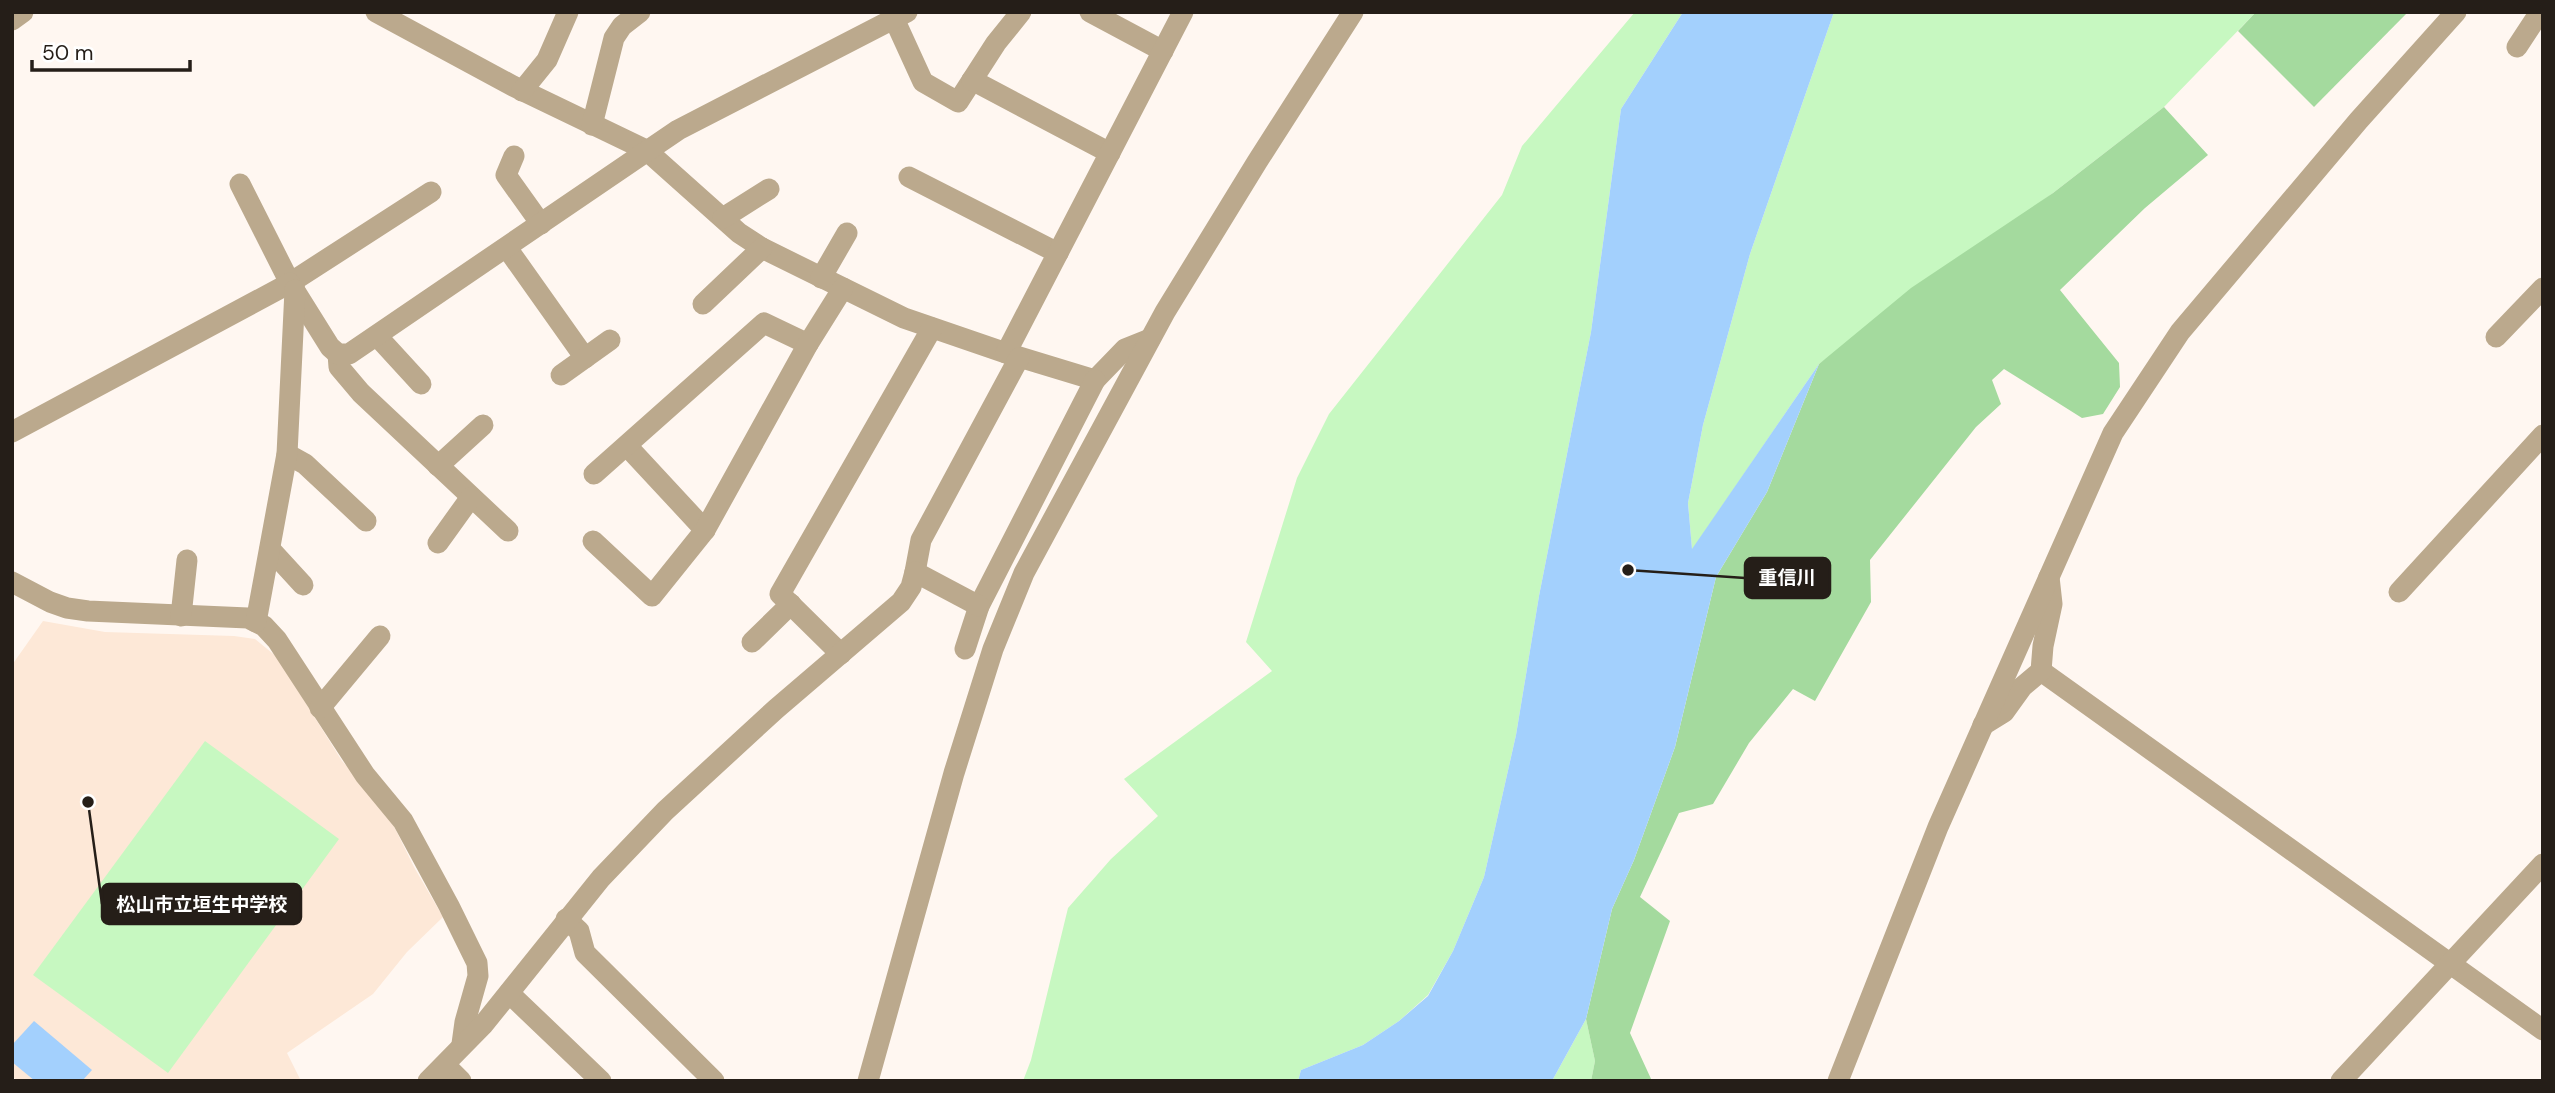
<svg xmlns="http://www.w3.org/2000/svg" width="2555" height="1093" font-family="'DM Sans','Noto Sans JP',sans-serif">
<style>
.built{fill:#fde8d7}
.green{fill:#c7f8c1}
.forest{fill:#a4da9e}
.water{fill:#a3d0fd}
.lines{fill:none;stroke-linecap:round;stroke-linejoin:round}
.minor{stroke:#bba98d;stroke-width:21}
.leader{fill:none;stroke:#251e18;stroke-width:2.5}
.callout-dot{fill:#251e18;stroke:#fff;stroke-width:2.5}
.callout{fill:#251e18;stroke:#251e18;stroke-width:2.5}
.callout-label{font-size:19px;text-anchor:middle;font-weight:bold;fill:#fff}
</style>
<rect width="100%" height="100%" fill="#fff7f1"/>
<polygon class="built" points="43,621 105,632 234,636 255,639 277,657 342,761 383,804 414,867 443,917 407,952 373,994 287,1053 301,1081 18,1081 12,1076 12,665"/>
<g class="green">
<polygon points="1635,12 1683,12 1621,109 1591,332 1539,596 1516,735 1484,877 1453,951 1428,995 1399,1021 1363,1045 1301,1070 1298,1081 1023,1081 1031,1060 1068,908 1111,859 1158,816 1124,779 1272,671 1246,642 1297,478 1329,414 1502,195 1522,146"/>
<polygon points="1834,12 2256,12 2164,107 2053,193 1819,364 1692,550 1688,503 1703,425 1750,254"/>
<polygon points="205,741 339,839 168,1073 33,975"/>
<polygon points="1586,1019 1595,1061 1591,1081 1552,1081"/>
</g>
<g class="forest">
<polygon points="2256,12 2408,12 2314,107 2238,31"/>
<polygon points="2164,107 2208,155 2145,208 2060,290 2119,363 2120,387 2103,414 2082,418 2004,369 1992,380 2001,404 1976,427 1870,560 1871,602 1815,701 1793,689 1749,743 1713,804 1679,813 1640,897 1670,921 1630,1033 1652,1081 1591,1081 1595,1061 1586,1019 1612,909 1634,860 1675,747 1716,577 1767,492 1819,364 1911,288 2053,193"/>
</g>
<g class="water">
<polygon points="1683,12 1834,12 1750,254 1703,425 1688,503 1692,549 1819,364 1767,492 1716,577 1675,747 1634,860 1612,909 1586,1019 1552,1081 1298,1081 1301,1070 1363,1045 1399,1021 1428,996 1453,951 1484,877 1516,735 1539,596 1591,332 1621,109"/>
<polygon points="34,1021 92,1070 82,1081 35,1081 12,1062 12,1045"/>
</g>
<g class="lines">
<g class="minor">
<polyline points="376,12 513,86 646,150 739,233 762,248 904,318 1006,353 1095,380 1125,349 1150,339"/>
<polyline points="891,12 923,82 958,102 996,43 1021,12"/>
<polyline points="1090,12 1163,51"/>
<polyline points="12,20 23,12"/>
<polyline points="2517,47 2540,12"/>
<polyline points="972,80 1110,153"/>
<polyline points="522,91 547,60 568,12"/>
<polyline points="592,125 614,38 622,26 640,12"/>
<polyline points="514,156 506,175 541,224"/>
<polyline points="909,177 1058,253"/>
<polyline points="240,184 290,283 431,192"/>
<polyline points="723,218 769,189"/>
<polyline points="507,248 585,358"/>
<polyline points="821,278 847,233"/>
<polyline points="703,304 762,248"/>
<polyline points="377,336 421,384"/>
<polyline points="2496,337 2543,288"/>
<polyline points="1006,353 1183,12"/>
<polyline points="338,354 339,367 361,393 508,531"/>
<polyline points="561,375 610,340"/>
<polyline points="12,432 290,283 330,347 338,354 349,354 678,130 907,12"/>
<polyline points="627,446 705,530"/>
<polyline points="287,454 305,464 366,521"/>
<polyline points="438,466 483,425"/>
<polyline points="594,474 764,323 808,344"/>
<polyline points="593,541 652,596 705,530 808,344 843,288"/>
<polyline points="438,543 471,497"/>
<polyline points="270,549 303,585"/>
<polyline points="915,572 921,540 1019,358"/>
<polyline points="12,582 50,602 67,608 88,611 248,618 264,626 277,640 365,775 403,821 449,906 477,963 478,976 465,1022 462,1044"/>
<polyline points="2399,592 2543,435"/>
<polyline points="181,616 187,560"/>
<polyline points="256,622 287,454 295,290"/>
<polyline points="752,642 791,604"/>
<polyline points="965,649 979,606 1095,380"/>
<polyline points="841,654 780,594 932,328"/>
<polyline points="2041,671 2543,1030"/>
<polyline points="320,708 380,636"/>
<polyline points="1983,725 2004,712 2022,687 2041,671 2043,646 2052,604 2049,577"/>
<polyline points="566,919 579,931 585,953 714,1081"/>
<polyline points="509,993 601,1081"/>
<polyline points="445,1065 461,1081"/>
<polyline points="428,1081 483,1025 601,878 665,811 776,709 901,602 911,587 915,572 979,606"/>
<polyline points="868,1081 954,773 993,649 1024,573 1165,312 1257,162 1353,12"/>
<polyline points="1838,1081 1938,827 2113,433 2180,332 2359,120 2456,12"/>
<polyline points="2341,1081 2543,864"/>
</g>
</g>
<path class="leader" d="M1628 570L1745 578M88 802L102 904"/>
<g class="callout-dot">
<circle cx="1628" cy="570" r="7"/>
<circle cx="88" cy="802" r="7"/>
</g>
<g class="callout">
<rect x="1745" y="558" width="85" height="40" rx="7"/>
<rect x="102" y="884" width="199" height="40" rx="7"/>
</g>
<g class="callout-label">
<text x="1787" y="584">重信川</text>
<text x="202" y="911">松山市立垣生中学校</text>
</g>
<rect width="2555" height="1093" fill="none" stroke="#251e18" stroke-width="28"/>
<path d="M32 60v10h158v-10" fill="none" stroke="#251e18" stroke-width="3.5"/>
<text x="42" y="60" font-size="21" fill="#251e18" stroke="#ffffff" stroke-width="5" paint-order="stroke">50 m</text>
</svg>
